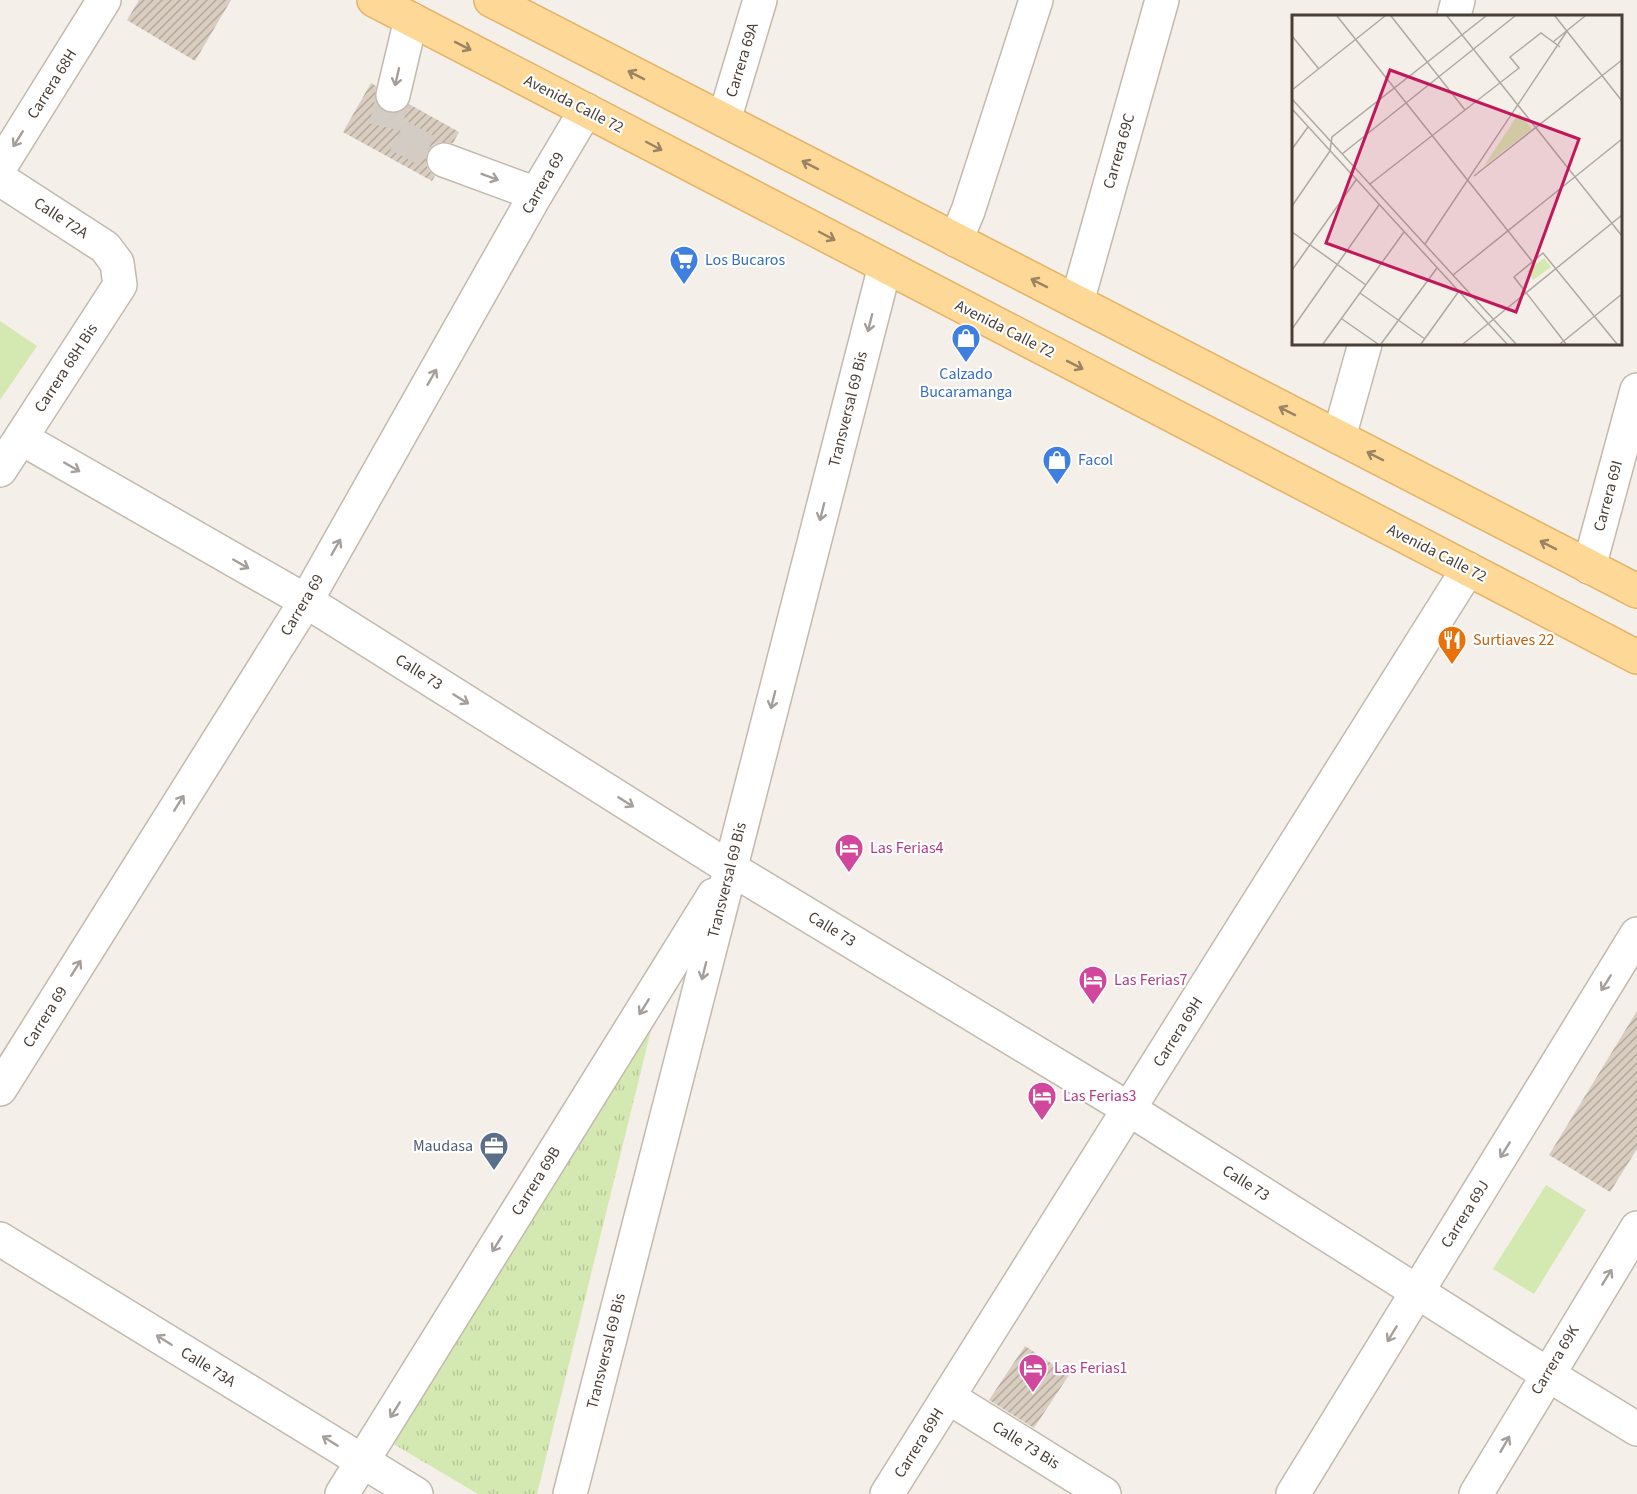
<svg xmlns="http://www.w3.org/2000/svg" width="1637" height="1494" font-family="'Source Sans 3',sans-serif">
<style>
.park{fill:url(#park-tufts)}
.pitch{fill:#d4e8b1}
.building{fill:url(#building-hatch)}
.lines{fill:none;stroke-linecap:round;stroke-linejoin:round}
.minor-tunnel{stroke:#d2ccc5;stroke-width:33;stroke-dasharray:33 16;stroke-linecap:butt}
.minor-casing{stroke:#c3b9ad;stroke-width:36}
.major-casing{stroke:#e4b366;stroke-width:36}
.minor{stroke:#fff;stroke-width:33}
.major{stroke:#fed897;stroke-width:33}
.oneway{stroke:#9a8462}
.oneway2{stroke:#a49f9b}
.labels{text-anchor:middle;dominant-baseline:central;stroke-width:4.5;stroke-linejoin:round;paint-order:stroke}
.street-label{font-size:16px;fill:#483f37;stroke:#fff}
.shop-label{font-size:16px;fill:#366cbe;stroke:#fff;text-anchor:start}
.food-label{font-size:16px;fill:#c56008;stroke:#fff;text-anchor:start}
.hotel-label{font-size:16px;fill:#b23c85;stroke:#fff;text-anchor:start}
.service-label{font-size:16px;fill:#4e5e75;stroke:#fff;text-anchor:end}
.inset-road{fill:none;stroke:#afa9a1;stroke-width:1.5}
.view{fill:#c2185b;fill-opacity:0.15;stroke:#c2185b;stroke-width:3}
.inset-edge{fill:none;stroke:#483f37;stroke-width:3}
</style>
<defs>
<pattern id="park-tufts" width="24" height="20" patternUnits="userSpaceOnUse" patternTransform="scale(1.5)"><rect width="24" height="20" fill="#d4e8b1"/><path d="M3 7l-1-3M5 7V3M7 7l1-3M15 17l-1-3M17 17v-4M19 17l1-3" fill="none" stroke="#b8c899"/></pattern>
<pattern id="building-hatch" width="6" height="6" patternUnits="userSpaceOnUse" patternTransform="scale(1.5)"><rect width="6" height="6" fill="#d9cdc0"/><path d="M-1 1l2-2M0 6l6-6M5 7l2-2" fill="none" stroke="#b2a89d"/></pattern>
</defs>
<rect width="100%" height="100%" fill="#f4efe8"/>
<polygon class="park" points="652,1026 537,1494 478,1494 390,1442"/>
<g class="pitch">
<polygon points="0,321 37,346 0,400"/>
<polygon points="1546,1185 1586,1210 1534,1294 1493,1269"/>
</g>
<g class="building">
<polygon points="139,0 231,0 195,61 127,20"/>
<polygon points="371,83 376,86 375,100 381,109 389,113 398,113 406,108 409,104 459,132 453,143 440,142 433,145 427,153 426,164 429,171 435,176 432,181 343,132"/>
<polygon points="1637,1011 1637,1149 1610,1192 1549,1155"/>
<polygon points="1025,1346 1069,1375 1034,1428 989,1400"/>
</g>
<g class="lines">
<polyline class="minor-tunnel" points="393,95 385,128 444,160"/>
<g class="minor-casing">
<g id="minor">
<polyline points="1454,16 1458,0"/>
<polyline points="393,95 411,19"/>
<polyline points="724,120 760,0"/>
<polyline points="444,160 536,194"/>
<polyline points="0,167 104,0"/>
<polyline points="0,179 105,247 117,263 120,285 0,470"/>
<polyline points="956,240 968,211 1036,0"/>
<polyline points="1077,302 1162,0"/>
<polyline points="1339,437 1365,344"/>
<polyline points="21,438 306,601 730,868 1129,1109 1547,1374 1637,1429"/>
<polyline points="1589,567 1637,390"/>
<polyline points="0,1089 306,601 536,194 586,110"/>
<polyline points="0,1239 416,1494"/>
<polyline points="948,1397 1104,1494"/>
<polyline points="342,1494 714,895"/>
<polyline points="570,1494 885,266"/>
<polyline points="887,1494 1468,569"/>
<polyline points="1293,1494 1637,934"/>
<polyline points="1476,1494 1637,1228"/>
</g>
</g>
<g class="major-casing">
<g id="major">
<polyline points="374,0 1637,657"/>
<polyline points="491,0 1637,591"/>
</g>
</g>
<use href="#minor" class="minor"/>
<use href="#major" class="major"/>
</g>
<defs><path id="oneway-shaft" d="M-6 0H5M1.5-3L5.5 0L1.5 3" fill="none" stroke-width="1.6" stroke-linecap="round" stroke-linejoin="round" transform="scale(1.5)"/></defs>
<g class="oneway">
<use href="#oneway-shaft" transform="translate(463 46) rotate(27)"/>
<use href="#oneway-shaft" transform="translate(636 75) rotate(-153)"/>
<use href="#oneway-shaft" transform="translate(654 146) rotate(28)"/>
<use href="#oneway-shaft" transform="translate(810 165) rotate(-153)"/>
<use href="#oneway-shaft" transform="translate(827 236) rotate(28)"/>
<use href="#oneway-shaft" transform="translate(1039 283) rotate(-153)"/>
<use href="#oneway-shaft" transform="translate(1075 365) rotate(27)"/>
<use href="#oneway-shaft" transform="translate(1287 411) rotate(-153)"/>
<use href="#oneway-shaft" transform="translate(1375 456) rotate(-153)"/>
<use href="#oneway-shaft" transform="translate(1548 545) rotate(-153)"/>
</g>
<g class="oneway2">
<use href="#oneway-shaft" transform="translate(397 77) rotate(103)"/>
<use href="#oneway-shaft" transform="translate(18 139) rotate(122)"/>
<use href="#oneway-shaft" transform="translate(490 177) rotate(21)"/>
<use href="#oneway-shaft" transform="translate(870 323) rotate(104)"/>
<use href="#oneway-shaft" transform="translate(432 377) rotate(-60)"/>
<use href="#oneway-shaft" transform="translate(72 467) rotate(30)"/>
<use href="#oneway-shaft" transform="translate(822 512) rotate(104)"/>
<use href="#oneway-shaft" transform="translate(336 547) rotate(-60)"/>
<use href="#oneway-shaft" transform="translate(241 564) rotate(30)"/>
<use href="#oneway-shaft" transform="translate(461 699) rotate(32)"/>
<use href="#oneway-shaft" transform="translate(773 700) rotate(104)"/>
<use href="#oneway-shaft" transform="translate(626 802) rotate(32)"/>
<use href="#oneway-shaft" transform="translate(179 803) rotate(-58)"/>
<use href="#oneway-shaft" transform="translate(76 968) rotate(-58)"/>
<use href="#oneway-shaft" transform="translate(704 971) rotate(104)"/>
<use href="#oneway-shaft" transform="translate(1606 983) rotate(122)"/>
<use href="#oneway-shaft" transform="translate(644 1007) rotate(122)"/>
<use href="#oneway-shaft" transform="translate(1505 1150) rotate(122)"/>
<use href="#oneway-shaft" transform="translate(497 1244) rotate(122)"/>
<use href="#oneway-shaft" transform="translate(1607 1277) rotate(-58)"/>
<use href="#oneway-shaft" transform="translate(1392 1334) rotate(121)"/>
<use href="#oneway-shaft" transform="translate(164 1340) rotate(-148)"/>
<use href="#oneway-shaft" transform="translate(395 1410) rotate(122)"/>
<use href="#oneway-shaft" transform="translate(330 1441) rotate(-148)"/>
<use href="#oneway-shaft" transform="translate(1505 1444) rotate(-60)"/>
</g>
<defs>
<g id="supermarket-pin" transform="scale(1.5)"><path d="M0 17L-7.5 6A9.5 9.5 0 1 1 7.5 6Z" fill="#3f7fe0" stroke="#fff"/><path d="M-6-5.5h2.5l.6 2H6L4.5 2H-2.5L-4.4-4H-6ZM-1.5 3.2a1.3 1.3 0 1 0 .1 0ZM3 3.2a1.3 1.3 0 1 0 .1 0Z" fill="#fff"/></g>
<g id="shop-pin" transform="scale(1.5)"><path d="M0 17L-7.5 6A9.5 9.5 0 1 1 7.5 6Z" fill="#3f7fe0" stroke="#fff"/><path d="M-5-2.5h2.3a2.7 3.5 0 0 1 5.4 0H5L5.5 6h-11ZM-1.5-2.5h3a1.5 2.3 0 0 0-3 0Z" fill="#fff"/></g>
<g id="restaurant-pin" transform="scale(1.5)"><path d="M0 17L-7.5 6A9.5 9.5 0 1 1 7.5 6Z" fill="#e8710a" stroke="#fff"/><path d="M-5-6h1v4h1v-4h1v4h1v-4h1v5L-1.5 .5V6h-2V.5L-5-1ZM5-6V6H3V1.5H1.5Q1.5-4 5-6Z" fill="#fff"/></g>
<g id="hotel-pin" transform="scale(1.5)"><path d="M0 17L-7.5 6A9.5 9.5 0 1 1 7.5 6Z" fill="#d1479c" stroke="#fff"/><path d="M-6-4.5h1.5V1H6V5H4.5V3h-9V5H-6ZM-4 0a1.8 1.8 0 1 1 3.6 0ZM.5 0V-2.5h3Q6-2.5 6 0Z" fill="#fff"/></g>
<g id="office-pin" transform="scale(1.5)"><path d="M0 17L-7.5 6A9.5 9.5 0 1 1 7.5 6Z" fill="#5c6f8a" stroke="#fff"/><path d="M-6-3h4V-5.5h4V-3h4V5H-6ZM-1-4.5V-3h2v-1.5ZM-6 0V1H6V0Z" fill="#fff"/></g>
</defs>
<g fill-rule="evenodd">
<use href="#supermarket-pin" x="684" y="260"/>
<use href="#shop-pin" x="966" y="338"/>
<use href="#shop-pin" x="1057" y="460"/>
<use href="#restaurant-pin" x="1452" y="640"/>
<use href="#hotel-pin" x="849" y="848"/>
<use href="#hotel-pin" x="1093" y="980"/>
<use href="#hotel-pin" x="1042" y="1096"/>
<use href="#office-pin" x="494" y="1146"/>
<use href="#hotel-pin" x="1033" y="1368"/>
</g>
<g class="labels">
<g class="street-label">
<text transform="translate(742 60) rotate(-73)">Carrera 69A</text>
<text transform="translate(52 84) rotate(-58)">Carrera 68H</text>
<text transform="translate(574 104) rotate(27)">Avenida Calle 72</text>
<text transform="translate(1119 151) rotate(-74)">Carrera 69C</text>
<text transform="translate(543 183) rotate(-60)">Carrera 69</text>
<text transform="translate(61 218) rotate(33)">Calle 72A</text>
<text transform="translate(1005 329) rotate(27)">Avenida Calle 72</text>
<text transform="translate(66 368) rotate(-57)">Carrera 68H Bis</text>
<text transform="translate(848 409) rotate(-76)">Transversal 69 Bis</text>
<text transform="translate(1608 496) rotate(-75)">Carrera 69I</text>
<text transform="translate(1437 553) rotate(27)">Avenida Calle 72</text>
<text transform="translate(302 605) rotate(-59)">Carrera 69</text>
<text transform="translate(419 672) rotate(32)">Calle 73</text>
<text transform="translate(727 880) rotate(-76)">Transversal 69 Bis</text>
<text transform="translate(832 929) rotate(31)">Calle 73</text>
<text transform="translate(45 1017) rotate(-58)">Carrera 69</text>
<text transform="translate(1178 1032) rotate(-58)">Carrera 69H</text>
<text transform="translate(536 1181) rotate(-58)">Carrera 69B</text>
<text transform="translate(1246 1183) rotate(32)">Calle 73</text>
<text transform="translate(1465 1214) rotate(-58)">Carrera 69J</text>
<text transform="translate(606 1351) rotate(-76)">Transversal 69 Bis</text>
<text transform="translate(1555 1360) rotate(-59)">Carrera 69K</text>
<text transform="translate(208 1367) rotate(32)">Calle 73A</text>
<text transform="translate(919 1443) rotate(-58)">Carrera 69H</text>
<text transform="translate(1026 1445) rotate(32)">Calle 73 Bis</text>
</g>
<g class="shop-label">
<text x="705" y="260">Los Bucaros</text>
<text x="966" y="374" text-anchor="middle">Calzado<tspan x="966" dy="18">Bucaramanga</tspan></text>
<text x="1078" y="460">Facol</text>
</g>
<g class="food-label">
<text x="1473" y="640">Surtiaves 22</text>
</g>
<g class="hotel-label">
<text x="870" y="848">Las Ferias4</text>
<text x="1114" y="980">Las Ferias7</text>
<text x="1063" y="1096">Las Ferias3</text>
<text x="1054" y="1368">Las Ferias1</text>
</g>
<g class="service-label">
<text x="473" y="1146">Maudasa</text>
</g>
</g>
<g transform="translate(1292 15)">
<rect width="330" height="330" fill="#f4efe8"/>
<path d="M227 98 240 114 192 151Z" fill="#d4e8b1"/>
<path d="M252 243 259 252 241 265 235 256Z" fill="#d4e8b1"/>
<path class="inset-road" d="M45 1 240 246M99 1 173 95M155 1 330 221M263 1 330 86M0 21 27 54M261 27 293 1M0 75 93 1M0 84 224 329M0 94 215 329M0 134 16 112M50 139 223 1M182 161 330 45M78 169 227 53 218 42 249 18 268 32M0 191 38 136 40 122 194 1M0 217 74 270M133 229 275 16M0 255 64 165M161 260 330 124M68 278 133 324M50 304 86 329M0 314 87 190M31 329 112 217M89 329 145 253M129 329 167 276M171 329 330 200M268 329 330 279M274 329 222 262 251 238 325 329"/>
<path class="view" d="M98 55 287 124 224 297 34 228Z"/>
<rect width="330" height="330" class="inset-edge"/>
</g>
</svg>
